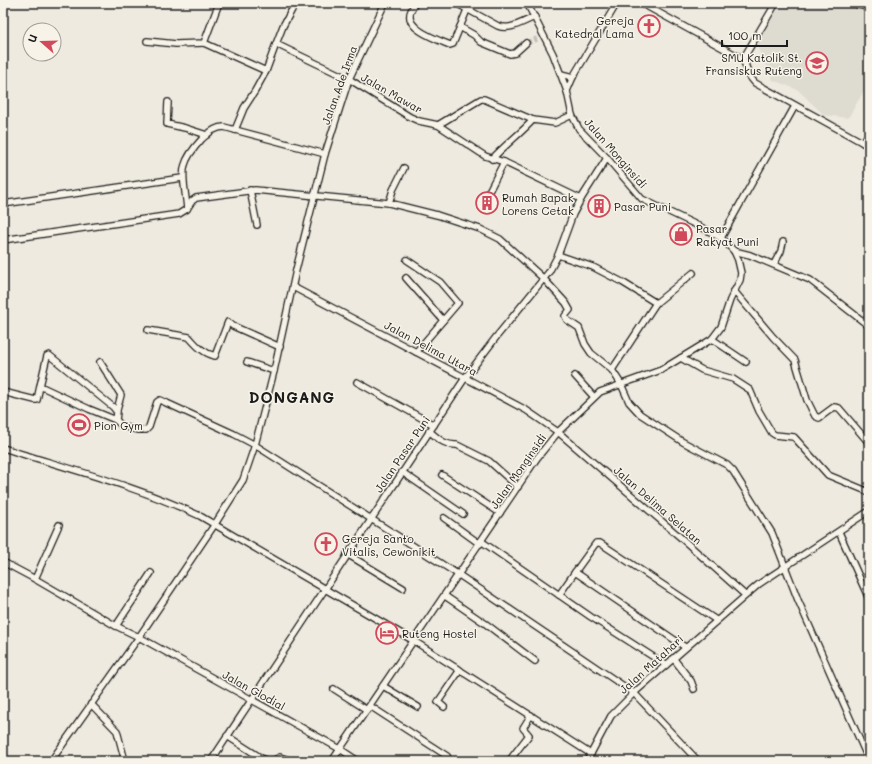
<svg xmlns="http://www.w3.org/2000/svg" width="872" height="764" font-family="Mali,sans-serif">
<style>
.built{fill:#dedbd1}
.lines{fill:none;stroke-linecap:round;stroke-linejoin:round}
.minor-tunnel{stroke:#c4c1b9;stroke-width:5.5;stroke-dasharray:5.5 3;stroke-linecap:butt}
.minor-casing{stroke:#1c1c1c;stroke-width:8}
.minor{stroke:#f7f3e8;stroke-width:5.5}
.labels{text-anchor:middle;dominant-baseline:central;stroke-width:3;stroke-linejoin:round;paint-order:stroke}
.poi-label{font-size:11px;fill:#1c1c1c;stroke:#f7f3e8;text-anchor:start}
.street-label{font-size:11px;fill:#1c1c1c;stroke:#f7f3e8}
.district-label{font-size:15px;font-weight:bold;letter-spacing:1px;fill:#1c1c1c;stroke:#f7f3e8}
</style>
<rect width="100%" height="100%" fill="#eeeae0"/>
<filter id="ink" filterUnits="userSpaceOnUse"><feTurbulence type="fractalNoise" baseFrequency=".025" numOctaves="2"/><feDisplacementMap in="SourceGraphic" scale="8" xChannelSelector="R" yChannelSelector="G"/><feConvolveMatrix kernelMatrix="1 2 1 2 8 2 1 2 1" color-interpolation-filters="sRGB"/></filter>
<g filter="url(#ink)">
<polygon class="built" points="779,3 864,3 869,6 869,82 848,118 824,115 798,90 773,80 756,45"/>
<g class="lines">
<polyline class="minor-tunnel" points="526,43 537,39"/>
<g class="minor-casing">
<g id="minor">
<polyline points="294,3 294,6 283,26 276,44 349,79 410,117 419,121 438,125 485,156 504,162 581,199"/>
<path d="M415 3C414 6 410 11 410 14 407 30 439 40 450 45L453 44 467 10"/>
<path d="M456 3 498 26C510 31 524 21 535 17"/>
<polyline points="610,3 616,6"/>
<polyline points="641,3 743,59 750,77 755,83 869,146"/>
<polyline points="851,3 869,8"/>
<polyline points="460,27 474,35 481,42 510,54 515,53 526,43"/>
<polyline points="147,41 176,44 204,43 219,3"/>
<polyline points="204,43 266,71 276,44"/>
<polyline points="743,59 776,3"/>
<polyline points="561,74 573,77"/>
<polyline points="567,91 573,77 617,3"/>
<polyline points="168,102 167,124 185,128 207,135"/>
<polyline points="438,125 481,99 484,99 533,120"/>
<polyline points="235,130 244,108 255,91 266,71"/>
<polyline points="863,143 869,133"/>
<path d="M492 159C505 145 520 134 533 120L555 123 572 115"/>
<polyline points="250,190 257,225"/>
<polyline points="486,197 504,162"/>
<polyline points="389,203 393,190 404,168"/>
<polyline points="3,204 182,178"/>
<polyline points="187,209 192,201 196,198 255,190 389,203 437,215 480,229 500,239 544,279 566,303 570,310 565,316 567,320 579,328 585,344 591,353 612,370 621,384 629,402 640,414 683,442 727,465 733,471 772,533 798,600 869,761"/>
<polyline points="721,238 795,106"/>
<path d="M3 240 179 214 187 209C184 174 176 167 202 139 208 133 215 127 224 127L325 154"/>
<polyline points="734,251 750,255 810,280 869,326"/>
<polyline points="558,255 593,267 622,282 656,303"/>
<polyline points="407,260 440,282 458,303 416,352"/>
<polyline points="774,264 781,251 783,242"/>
<polyline points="406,278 443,320"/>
<polyline points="293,287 526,410 558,432 680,537 745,595"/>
<polyline points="734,291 773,337 795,360 807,400 815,416 819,418 834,407 839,408 869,443"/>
<path d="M148 330 189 337C197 346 203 353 215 356L228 322 233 326 280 347"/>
<polyline points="712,339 746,362"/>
<polyline points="681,358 702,370 733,379 750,390 759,411 772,433 775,435 794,437 828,475 869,492"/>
<polyline points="100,362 121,395 117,410"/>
<polyline points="247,362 274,371"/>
<polyline points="612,370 656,303 693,273"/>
<polyline points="575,376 594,397"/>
<polyline points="357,382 434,425"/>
<polyline points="40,386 47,356 49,355 113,407 117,412 116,420"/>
<polyline points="3,392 35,400 37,400 40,386 89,409 116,420 122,426 137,430 146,430 149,427 157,402 160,400 234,434 255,445 459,575 634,693 698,761"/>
<path d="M429 431C438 438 445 446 457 445L489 461 518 487"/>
<path d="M3 448C69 469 137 486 200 516L414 641 591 754"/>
<polyline points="402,472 463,514"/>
<polyline points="442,475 500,513"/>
<polyline points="444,518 480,544"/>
<polyline points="839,532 869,599"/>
<polyline points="481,541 591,617 666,665"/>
<polyline points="347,554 403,588"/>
<polyline points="3,562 35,579 116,626 139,637 340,749 358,761"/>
<polyline points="575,572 596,543 600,543 716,620"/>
<polyline points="35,579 59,525"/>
<polyline points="559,595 575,572 685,647"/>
<polyline points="445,596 486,624 535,661"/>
<polyline points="116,626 151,573"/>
<polyline points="673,658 691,681 694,689"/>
<polyline points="383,686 418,707"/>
<polyline points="334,689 367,710"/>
<polyline points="91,704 117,731 125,761"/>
<polyline points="370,706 447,756"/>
<polyline points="444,707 438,702 460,670"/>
<polyline points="227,736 266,761"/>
<polyline points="51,761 139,637 215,524 243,480 255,445 274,371 296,270 325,154 349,79 385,3"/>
<polyline points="211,761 465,378 497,336 549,272 558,255 573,214 581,199 607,158"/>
<polyline points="273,761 280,757 292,761"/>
<polyline points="332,761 537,458 558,432 600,392 661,370 712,339 721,327 730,300 740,280 741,273 738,260 734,251 721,238 707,230 642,199 607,158 579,129 572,115 567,91 553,54 527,3"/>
<polyline points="509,761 529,735 523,728 531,715"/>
<polyline points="587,761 611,716 634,693 759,584 869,511"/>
</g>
</g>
<use href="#minor" class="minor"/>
</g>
</g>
<defs>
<g id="church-ring" transform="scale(1.15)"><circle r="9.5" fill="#f7f3e8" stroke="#d1495b" stroke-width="1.5"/><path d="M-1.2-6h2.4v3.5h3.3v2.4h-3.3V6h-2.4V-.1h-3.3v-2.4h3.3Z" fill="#d1495b"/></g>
<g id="school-ring" transform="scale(1.15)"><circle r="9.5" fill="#f7f3e8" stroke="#d1495b" stroke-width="1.5"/><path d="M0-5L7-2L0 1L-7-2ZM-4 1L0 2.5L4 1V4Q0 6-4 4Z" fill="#d1495b"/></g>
<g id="building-ring" transform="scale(1.15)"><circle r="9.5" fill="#f7f3e8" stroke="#d1495b" stroke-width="1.5"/><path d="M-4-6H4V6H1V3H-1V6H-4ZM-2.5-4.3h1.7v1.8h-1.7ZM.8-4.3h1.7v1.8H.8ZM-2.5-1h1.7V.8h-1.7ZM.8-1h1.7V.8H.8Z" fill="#d1495b"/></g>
<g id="shop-ring" transform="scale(1.15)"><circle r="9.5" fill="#f7f3e8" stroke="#d1495b" stroke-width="1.5"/><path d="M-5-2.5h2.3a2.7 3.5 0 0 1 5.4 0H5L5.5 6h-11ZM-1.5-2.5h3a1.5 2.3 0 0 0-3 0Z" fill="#d1495b"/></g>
<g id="stadium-ring" transform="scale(1.15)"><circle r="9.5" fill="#f7f3e8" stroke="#d1495b" stroke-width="1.5"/><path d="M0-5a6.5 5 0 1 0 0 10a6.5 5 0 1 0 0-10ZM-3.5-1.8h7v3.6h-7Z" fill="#d1495b"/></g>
<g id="hotel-ring" transform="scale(1.15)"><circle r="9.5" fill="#f7f3e8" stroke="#d1495b" stroke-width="1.5"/><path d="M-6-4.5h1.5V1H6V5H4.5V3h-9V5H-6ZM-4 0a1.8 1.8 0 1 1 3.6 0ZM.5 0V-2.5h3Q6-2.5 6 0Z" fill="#d1495b"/></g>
</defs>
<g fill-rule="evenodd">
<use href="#church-ring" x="649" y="26"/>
<use href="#school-ring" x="817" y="63"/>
<use href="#building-ring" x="487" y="203"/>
<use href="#building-ring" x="599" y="206"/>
<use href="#shop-ring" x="681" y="234"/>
<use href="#stadium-ring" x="79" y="425"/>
<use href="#church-ring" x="326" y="544"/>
<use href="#hotel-ring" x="387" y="633"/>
</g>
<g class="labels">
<g class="poi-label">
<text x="634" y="20" text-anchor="end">Gereja<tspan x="634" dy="13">Katedral Lama</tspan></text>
<text x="802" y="57" text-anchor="end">SMU Katolik St.<tspan x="802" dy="13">Fransiskus Ruteng</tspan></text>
<text x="502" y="197">Rumah Bapak<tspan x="502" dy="13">Lorens Cetak</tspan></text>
<text x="614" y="206">Pasar Puni</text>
<text x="696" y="228">Pasar<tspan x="696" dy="13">Rakyat Puni</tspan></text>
<text x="94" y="425">Pion Gym</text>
<text x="342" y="538">Gereja Santo<tspan x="342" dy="13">Vitalis, Cewonikit</tspan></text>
<text x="402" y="633">Ruteng Hostel</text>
</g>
<g class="street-label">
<text transform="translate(339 85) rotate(-70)">Jalan Ade Irma</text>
<text transform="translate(392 93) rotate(30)">Jalan Mawar</text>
<text transform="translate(616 153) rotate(49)">Jalan Monginsidi</text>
<text transform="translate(431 348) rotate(28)">Jalan Delima Utara</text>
<text transform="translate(402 454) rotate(-56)">Jalan Pasar Puni</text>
<text transform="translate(518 471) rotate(-55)">Jalan Monginsidi</text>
<text transform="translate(658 505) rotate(41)">Jalan Delima Selatan</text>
<text transform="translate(651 664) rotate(-42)">Jalan Matahari</text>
<text transform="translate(254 690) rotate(29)">Jalan Glodial</text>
</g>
<g class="district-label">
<text x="292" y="397">DONGANG</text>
</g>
</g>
<rect width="872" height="764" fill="none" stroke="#f7f3e8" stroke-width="16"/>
<rect x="8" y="8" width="856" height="748" fill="none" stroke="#1c1c1c" stroke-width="1.5" filter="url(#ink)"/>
<g transform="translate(42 42) rotate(290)"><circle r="19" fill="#f7f3e8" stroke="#9f9d96"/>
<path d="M0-3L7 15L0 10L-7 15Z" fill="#d1495b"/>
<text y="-6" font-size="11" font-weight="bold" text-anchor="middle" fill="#1c1c1c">U</text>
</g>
<path d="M722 40v6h65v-6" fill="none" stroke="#1c1c1c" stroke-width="2"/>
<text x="728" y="40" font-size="12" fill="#1c1c1c" stroke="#f7f3e8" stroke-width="3" paint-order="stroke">100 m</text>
</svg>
